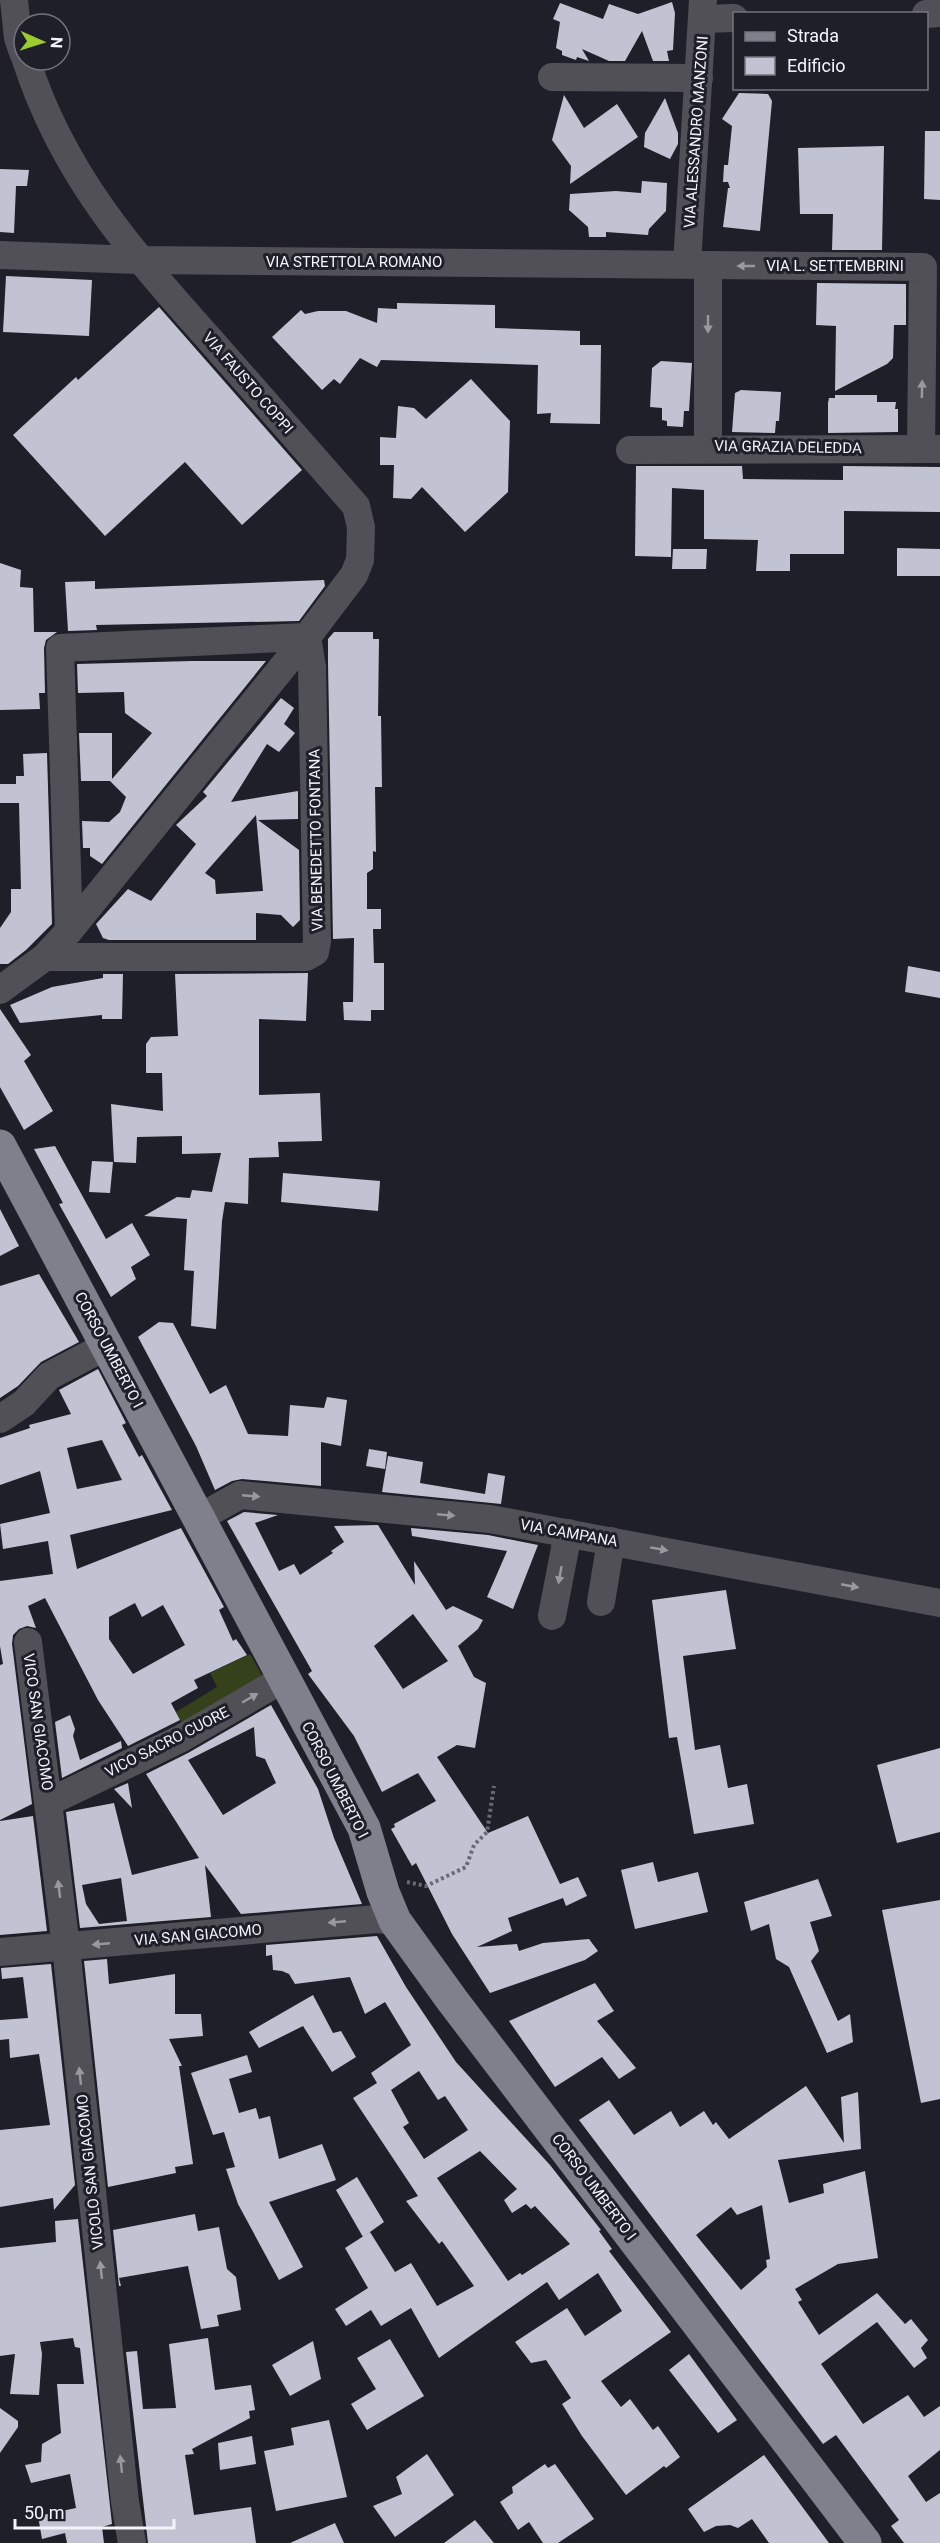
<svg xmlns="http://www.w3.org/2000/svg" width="940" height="2543" font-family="Roboto,sans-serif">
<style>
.green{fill:#34411a}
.building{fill:#c2c3d2;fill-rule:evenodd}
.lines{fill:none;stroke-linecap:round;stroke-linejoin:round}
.path{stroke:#696a73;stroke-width:4;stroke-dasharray:3 3;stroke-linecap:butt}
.minor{stroke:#505056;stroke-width:28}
.major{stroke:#80808c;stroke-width:33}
.oneway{fill:#999aa0}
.labels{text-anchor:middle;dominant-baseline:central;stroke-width:6;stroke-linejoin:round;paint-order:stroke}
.street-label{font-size:15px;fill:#f3f4fb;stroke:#1e1f29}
</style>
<rect width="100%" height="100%" fill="#1e1f29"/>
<polygon class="green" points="250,1654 267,1684 185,1730 176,1712 217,1687 210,1673"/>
<g class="building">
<polygon points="672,2 675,13 673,50 667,51 669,61 653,61 642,31 625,61 609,61 582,49 589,61 577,57 576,60 562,55 562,51 556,48 560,22 553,19 560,3 603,19 609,4 638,14"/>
<polygon points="739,93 768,94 772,101 760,231 723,227 728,188 730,188 728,182 723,182 724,165 728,165 732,126 722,119"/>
<polygon points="564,95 584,128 617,104 638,137 570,184 571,166 552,140"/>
<polygon points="665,98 678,133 678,144 670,159 644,147 645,133"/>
<polygon points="925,131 940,131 940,200 924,199"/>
<polygon points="884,146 882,250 832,250 833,214 800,214 798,148"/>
<polygon points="0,169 29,170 27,186 16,186 14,233 0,232"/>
<polygon points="642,181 667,183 666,211 649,229 648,235 606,232 606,237 589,237 588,227 569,210 570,194 616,191 641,193"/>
<polygon points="6,276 92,280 89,336 3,332"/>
<polygon points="817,283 906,284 906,325 894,325 893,358 887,364 835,391 836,326 816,325"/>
<polygon points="397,303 495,305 495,328 580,331 580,345 601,345 600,424 550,423 551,413 537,414 538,365 381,360 377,367 360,358 340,384 334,379 322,390 272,337 301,310 305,314 318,311 346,311 377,323 378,308 397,309"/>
<polygon points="159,307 302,470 242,525 185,462 105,536 13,435 76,377 78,380"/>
<polygon points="661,361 692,363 689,411 684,411 683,427 667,426 667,421 662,420 662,408 650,407 652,368"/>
<polygon points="471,379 510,421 508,492 465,532 422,487 411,499 393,498 394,465 380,465 380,437 396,438 398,406 414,408 426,419"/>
<polygon points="741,390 781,392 779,421 776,421 775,433 732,432 735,393"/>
<polygon points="835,395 877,395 877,402 896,402 895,409 898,409 898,432 828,433 828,403 829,398 835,398"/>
<polygon points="636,466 742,466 743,479 843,480 843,466 940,467 940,512 844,511 844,554 790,554 790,571 756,571 758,540 704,539 704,490 672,488 671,557 635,556"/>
<polygon points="897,548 940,549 940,576 897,576"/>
<polygon points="673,549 707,549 706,569 672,569"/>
<polygon points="0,563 21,570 20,587 33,588 34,632 57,632 46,640 44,648 45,693 39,693 40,709 0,710"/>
<polygon points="324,580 325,586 299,621 96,625 97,630 68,631 65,582 95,581 95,589"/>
<polygon points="334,632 373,632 373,639 379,639 378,716 381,716 382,787 375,787 376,852 373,851 373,869 367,873 367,909 381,909 381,929 373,929 374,963 384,963 384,1010 371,1010 371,1021 344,1020 343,1002 353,1002 354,938 333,939 328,662 328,639"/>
<polygon points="192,661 266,661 102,864 90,856 90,848 83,848 82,821 109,822 120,812 126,797 110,781 81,781 79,733 112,733 112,779 152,733 125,713 124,692 78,693 77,664"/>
<path d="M281 698 294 708 284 724 295 733 279 752 267 744 231 802 298 791V819L258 820 299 850 300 920 293 927 281 915 256 913V940H109L103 938 96 924 128 889 151 901 196 844 176 825 207 796 203 792ZM256 815 263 891 216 894 215 880 205 873Z"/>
<polygon points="47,753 52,924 26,950 8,964 0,964 0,928 11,912 11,889 21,889 19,803 0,803 0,784 16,784 16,776 24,776 23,754"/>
<polygon points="908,966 940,972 940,998 905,992"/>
<polygon points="308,973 306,1021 259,1019 259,1095 320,1093 322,1141 278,1142 279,1157 249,1158 248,1204 225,1202 222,1221 216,1329 191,1326 194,1271 184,1270 187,1219 144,1216 177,1197 190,1198 192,1190 212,1192 221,1153 182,1154 182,1136 137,1137 136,1163 114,1162 111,1104 163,1111 162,1073 146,1073 146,1044 151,1037 178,1036 175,974"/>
<polygon points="103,974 123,974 122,1019 102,1019 102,1015 20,1023 10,1005 52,987 103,978"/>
<polygon points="0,1009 31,1055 24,1061 53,1111 24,1130 0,1087"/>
<polygon points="55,1146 106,1239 132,1223 150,1255 131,1267 136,1279 111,1297 59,1204 63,1203 34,1149"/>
<polygon points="92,1161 113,1162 110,1193 89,1192"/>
<polygon points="283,1173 380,1181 378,1211 281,1202"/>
<polygon points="0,1209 19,1246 0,1256"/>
<polygon points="39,1274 79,1342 41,1362 18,1386 0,1398 0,1286"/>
<polygon points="159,1322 173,1323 210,1394 226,1385 248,1434 288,1436 290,1405 324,1408 327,1397 347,1400 341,1446 321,1442 321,1486 242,1479 232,1481 215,1490 196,1446 138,1337"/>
<path d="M98 1369 126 1423 122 1425 139 1457 142 1455 172 1510 70 1535 77 1569 181 1528 224 1607 219 1610 233 1641 236 1639 247 1655 194 1680 198 1688 171 1703 180 1720 128 1746 98 1700 45 1598 28 1606 36 1628 27 1626 19 1629 13 1635 12 1644 32 1804 0 1820V1665L3 1664 0 1646V1581L53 1574 48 1541 3 1549 0 1524 50 1513 40 1471 0 1485V1438L30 1428 29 1425 71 1414 59 1390ZM102 1440 122 1480 77 1489 67 1448ZM135 1603 142 1617 163 1605 185 1645 133 1674 109 1639V1617Z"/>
<polygon points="369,1449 387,1452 385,1469 366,1466"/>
<polygon points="388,1456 423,1462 420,1483 485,1494 488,1473 505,1476 501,1504 382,1492"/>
<path d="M244 1512 278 1515 255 1523 279 1571 294 1564 300 1575 333 1553 331 1551 344 1542 334 1526 378 1525 415 1585 414 1561 446 1610 453 1606 483 1620 478 1629 458 1646 474 1677 486 1683 475 1748 457 1745 437 1757 488 1833 528 1816 560 1884 578 1877 587 1896 566 1906 563 1898 508 1918 512 1931 477 1947 517 1944 519 1951 543 1943 589 1939 598 1951 585 1960 490 1993 452 1934 416 1863 412 1866 391 1829 395 1827 394 1824 436 1801 418 1773 382 1792 354 1736 308 1674 312 1671 227 1521ZM413 1614 448 1661 403 1689 374 1646Z"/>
<polygon points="411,1528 488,1535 538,1545 513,1609 487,1597 507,1551 412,1536"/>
<polygon points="726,1590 736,1649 683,1656 695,1750 720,1745 728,1788 747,1784 754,1824 694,1834 677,1737 669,1738 652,1600"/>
<path d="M271 1705 318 1789 334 1838 362 1904 241 1914 205 1865 211 1917 80 1928 66 1812 114 1803 132 1875 199 1858 146 1774 188 1753ZM254 1727 256 1756 265 1759 276 1783 223 1815 188 1760ZM121 1878 127 1921 99 1924 86 1904 82 1885Z"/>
<polygon points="70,1715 75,1729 73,1736 80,1760 121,1741 122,1748 62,1778 55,1722"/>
<polygon points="940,1748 940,1832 897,1843 877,1765"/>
<polygon points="128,1783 132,1808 114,1789"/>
<polygon points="33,1816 47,1931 0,1935 0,1821"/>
<polygon points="653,1862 658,1882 698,1872 708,1912 635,1929 621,1870"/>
<polygon points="818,1879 832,1916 810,1922 819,1951 811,1961 838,2021 850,2014 853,2042 827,2053 789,1967 776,1959 769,1924 751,1931 744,1902"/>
<polygon points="940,1900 940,2099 921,2103 882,1910"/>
<path d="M377 1936 406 1987 456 2062 550 2165 601 2230 599 2231 612 2249 609 2251 671 2332 601 2381 621 2407 630 2399 653 2430 658 2426 680 2457 666 2468 664 2466 626 2495 582 2436 562 2404 571 2398 546 2360 531 2363 515 2342 567 2308 585 2336 622 2311 598 2273 559 2300 547 2282 439 2358 411 2308 381 2326 371 2310 346 2326 335 2309 368 2288 345 2248 370 2232 395 2272 411 2263 437 2306 474 2286 442 2241 439 2244 406 2201 418 2196 353 2098 377 2083 371 2073 411 2045 385 2002 365 2014 350 1977 295 1984 289 1974 282 1971 273 1970 272 1955 266 1956V1945ZM419 2071 438 2100 445 2096 468 2130 424 2159 403 2127 409 2123 391 2090ZM480 2151 517 2189 504 2200 512 2213 526 2204 531 2209 535 2206 570 2244 522 2275 520 2273 508 2281 437 2178Z"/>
<polygon points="107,1959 109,1984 175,1974 175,2014 201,2014 203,2036 169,2039 182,2066 179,2066 193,2164 175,2167 176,2173 108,2187 84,1961"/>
<polygon points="51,1964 75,2185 54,2210 53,2198 0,2207 0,2130 50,2125 39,2054 10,2058 9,2039 0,2040 0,2020 28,2018 23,1977 2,1979 1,1968"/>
<polygon points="595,1983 614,2011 597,2021 636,2068 619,2079 602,2057 555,2087 509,2021"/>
<polygon points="313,1995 333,2033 341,2031 356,2057 332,2072 303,2026 259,2048 249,2032"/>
<polygon points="247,2055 252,2072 229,2079 239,2113 256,2108 259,2119 270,2116 279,2159 322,2144 336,2180 269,2202 303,2267 279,2280 238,2204 226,2169 235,2167 224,2132 213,2135 191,2073"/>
<path d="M806 2086 844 2143 841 2097 858 2092 861 2149 778 2160 789 2203 824 2193 823 2184 865 2171 878 2258 838 2264 795 2289 802 2300 798 2302 819 2335 877 2293 905 2324 911 2319 928 2340 921 2348 927 2358 914 2368 877 2322 821 2364 863 2424 908 2395 924 2417 940 2406V2450L908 2476 926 2502 940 2493V2543H904L891 2526 899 2520 836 2435 823 2444 579 2120 609 2100 634 2135 671 2111 680 2127 704 2111 713 2125 716 2122 729 2139ZM762 2205 770 2259 766 2260 767 2267 741 2290 696 2235 731 2207 737 2215Z"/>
<polygon points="357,2177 384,2222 363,2237 336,2190"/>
<polygon points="195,2214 198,2231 219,2227 227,2269 236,2277 241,2310 217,2315 219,2326 201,2329 188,2266 119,2278 121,2286 119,2286 113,2230"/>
<polygon points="78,2219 112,2524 102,2527 104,2543 67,2543 65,2533 42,2539 38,2516 76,2508 70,2474 31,2483 25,2465 41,2462 42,2444 61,2433 57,2384 84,2384 80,2348 75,2347 73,2338 40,2342 42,2354 39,2395 10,2394 15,2354 0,2356 0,2248 56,2242 55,2221"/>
<polygon points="208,2338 215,2390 251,2385 255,2410 249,2411 250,2418 192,2449 194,2454 185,2455 194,2515 251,2507 256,2543 148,2543 126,2352 137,2351 143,2409 176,2408 169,2344"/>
<polygon points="390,2339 424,2396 367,2430 351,2404 376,2389 357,2358"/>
<polygon points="313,2341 321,2379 290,2396 272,2365"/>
<polygon points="689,2354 737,2420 718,2433 669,2370"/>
<polygon points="0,2408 18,2421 18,2427 0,2453"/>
<polygon points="329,2420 347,2497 276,2511 264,2451 294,2445 291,2428"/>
<polygon points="252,2436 256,2464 220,2470 218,2443"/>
<polygon points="427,2454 454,2495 395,2537 373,2506 402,2494 396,2477"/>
<polygon points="764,2455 829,2543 769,2543 752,2519 738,2528 730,2525 716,2526 704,2532 688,2509"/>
<polygon points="545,2464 548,2468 555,2464 594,2519 558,2543 543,2543 529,2522 518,2530 500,2502 513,2493 512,2487"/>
<polygon points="475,2520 494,2543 444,2543"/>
<polygon points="335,2523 344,2543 290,2543"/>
</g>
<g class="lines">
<polyline class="path" points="407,1882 426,1886 466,1867 474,1845 487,1832 494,1786"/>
<g class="minor">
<polyline points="14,0 18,38 24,55"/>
<polyline points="926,14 940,13"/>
<polyline points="703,19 734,18"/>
<polyline points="552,77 699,78"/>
<polyline points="0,255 139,260 923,267 921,448"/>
<polyline points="687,264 703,0"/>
<polyline points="708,449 708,266"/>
<polyline points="630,450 940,449"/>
<polyline points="69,931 60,648 307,637"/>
<polyline points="45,957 306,957 315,952 317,941 312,667 307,637"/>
<path d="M0 990 45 957 69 931 307 637 354 575 360 560 361 527 356 506C308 451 260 397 212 342 132 252 64 177 26 60"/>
<polyline points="0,1419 24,1403 49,1376 106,1346"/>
<polyline points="199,1518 240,1495 490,1519 940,1603"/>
<polyline points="601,1602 611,1541"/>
<polyline points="552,1616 568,1533"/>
<polyline points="28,1642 66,1947 125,2502 132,2543"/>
<polyline points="49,1802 180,1739 283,1679"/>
<polyline points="0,1952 377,1919 395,1921"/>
</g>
<polyline class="major" points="0,1146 364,1828 383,1892 395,1921 452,2000 865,2543"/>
</g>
<defs><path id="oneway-solid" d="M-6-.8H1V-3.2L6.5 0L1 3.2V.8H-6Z" transform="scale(1.5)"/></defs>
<g class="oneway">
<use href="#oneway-solid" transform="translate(746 266) rotate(-180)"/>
<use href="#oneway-solid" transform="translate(708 324) rotate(90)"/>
<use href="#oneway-solid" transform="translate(922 389) rotate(-89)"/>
<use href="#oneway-solid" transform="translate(251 1496) rotate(5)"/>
<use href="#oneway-solid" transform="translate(446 1515) rotate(5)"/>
<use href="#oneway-solid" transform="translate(659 1549) rotate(10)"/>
<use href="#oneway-solid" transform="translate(560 1575) rotate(100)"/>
<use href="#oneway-solid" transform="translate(850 1586) rotate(11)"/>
<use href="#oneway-solid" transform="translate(250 1698) rotate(-30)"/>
<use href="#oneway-solid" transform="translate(59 1889) rotate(-97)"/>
<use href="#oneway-solid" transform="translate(337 1922) rotate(175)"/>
<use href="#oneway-solid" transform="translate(101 1944) rotate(175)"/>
<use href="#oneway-solid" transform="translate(80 2076) rotate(-96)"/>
<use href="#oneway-solid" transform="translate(101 2270) rotate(-96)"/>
<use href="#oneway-solid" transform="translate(121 2464) rotate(-96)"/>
</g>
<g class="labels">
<g class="street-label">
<text transform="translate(696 132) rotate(-86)">VIA ALESSANDRO MANZONI</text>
<text x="354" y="262">VIA STRETTOLA ROMANO</text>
<text x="835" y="266">VIA L. SETTEMBRINI</text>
<text transform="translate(248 383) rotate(49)">VIA FAUSTO COPPI</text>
<text transform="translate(788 447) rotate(1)">VIA GRAZIA DELEDDA</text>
<text transform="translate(316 840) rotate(-91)">VIA BENEDETTO FONTANA</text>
<text transform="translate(109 1350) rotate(62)">CORSO UMBERTO I</text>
<text transform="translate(569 1533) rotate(10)">VIA CAMPANA</text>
<text transform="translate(38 1722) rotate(82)">VICO SAN GIACOMO</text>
<text transform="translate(167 1742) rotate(-27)">VICO SACRO CUORE</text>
<text transform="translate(335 1780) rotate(63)">CORSO UMBERTO I</text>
<text transform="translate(198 1935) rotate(-5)">VIA SAN GIACOMO</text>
<text transform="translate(90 2172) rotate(-96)">VICOLO SAN GIACOMO</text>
<text transform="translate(594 2187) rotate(53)">CORSO UMBERTO I</text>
</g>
</g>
<rect x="733" y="12" width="195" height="78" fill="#1e1f29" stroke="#73747d" stroke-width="1.5"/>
<rect x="745" y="32" width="30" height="9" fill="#80808c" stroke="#73747d" stroke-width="1.5"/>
<text x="787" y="42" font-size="18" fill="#f3f4fb">Strada</text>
<rect x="745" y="57" width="30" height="18" fill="#c2c3d2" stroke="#73747d" stroke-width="1.5"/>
<text x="787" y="72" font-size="18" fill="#f3f4fb">Edificio</text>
<g transform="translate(42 42) rotate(93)"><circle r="28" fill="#1e1f29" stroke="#73747d" stroke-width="1.5"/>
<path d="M0-4.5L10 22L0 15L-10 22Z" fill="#9cca31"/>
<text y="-9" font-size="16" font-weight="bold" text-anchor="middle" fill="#f3f4fb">N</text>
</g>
<path d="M15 2519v9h159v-9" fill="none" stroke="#f3f4fb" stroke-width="3"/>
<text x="24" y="2519" font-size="18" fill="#f3f4fb" stroke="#1e1f29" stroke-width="4.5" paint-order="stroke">50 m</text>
</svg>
